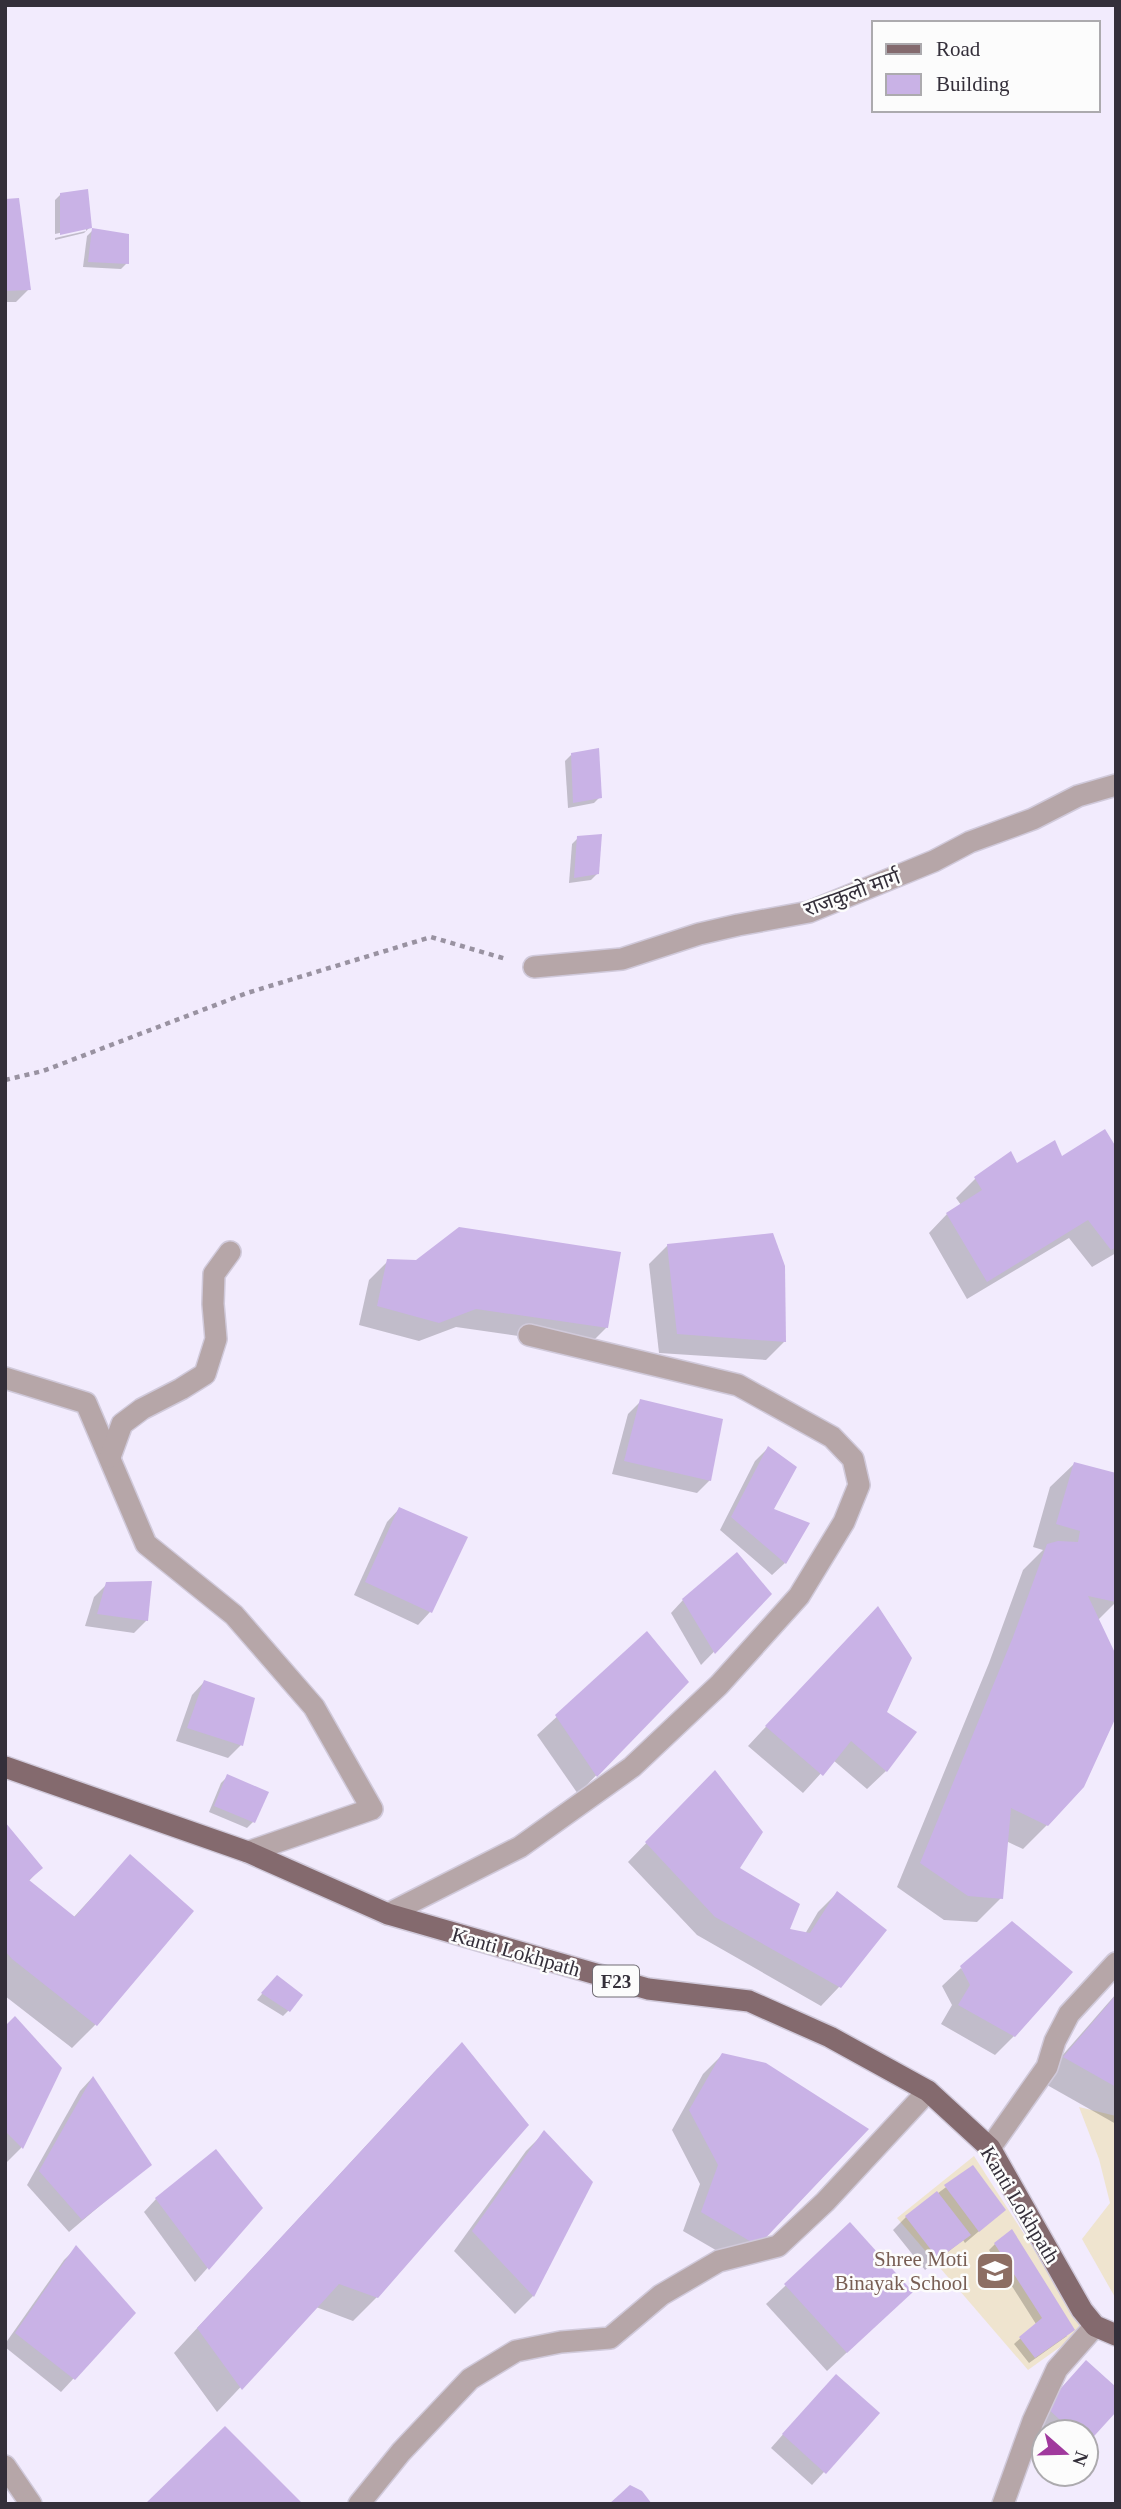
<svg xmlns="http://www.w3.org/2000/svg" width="1121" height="2509" font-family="'Times New Roman','Noto Sans Devanagari',serif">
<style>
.education{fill:#efe4cf}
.shadow{fill:#0003}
.building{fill:#c9b2e6}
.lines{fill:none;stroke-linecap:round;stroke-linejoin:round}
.minor-casing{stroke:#d0c9da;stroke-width:24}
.major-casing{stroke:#d0c9da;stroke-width:24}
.path{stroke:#9992a1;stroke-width:4.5;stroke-dasharray:5 5;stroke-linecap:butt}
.minor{stroke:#b6a6a8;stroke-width:21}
.major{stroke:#846a6e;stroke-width:21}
.labels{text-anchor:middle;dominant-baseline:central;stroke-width:5;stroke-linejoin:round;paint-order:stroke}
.shield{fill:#fcfcfc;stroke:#706c74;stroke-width:2}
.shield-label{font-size:19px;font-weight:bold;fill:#342f3a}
.street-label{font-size:21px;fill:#342f3a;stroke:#fcfcfc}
.education-label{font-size:21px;fill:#785e54;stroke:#fcfcfc;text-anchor:end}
</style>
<rect width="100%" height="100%" fill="#f2ebfd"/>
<g class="education">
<polygon points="1079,2107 1116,2116 1116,2299 1082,2239 1110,2203 1099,2159"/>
<polygon points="974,2156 1081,2323 1074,2337 1028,2370 897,2218"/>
</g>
<g class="shadow">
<polygon points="61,194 90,227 84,233 55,240 55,238 86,231 86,227 55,234 55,200"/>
<polygon points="5,201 29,289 16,302 5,302"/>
<polygon points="93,230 127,263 121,269 83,267 87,236"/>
<polygon points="571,755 600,797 594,803 568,808 565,761"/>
<polygon points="578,838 598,873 591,880 569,883 572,844"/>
<polygon points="1116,1150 1116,1253 1092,1267 1069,1238 967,1299 929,1233 947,1214 961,1205 956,1198 975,1179 1011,1153 1016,1166"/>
<polygon points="668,1245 785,1341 766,1360 659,1353 649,1264"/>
<polygon points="388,1261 607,1327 588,1346 456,1327 419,1341 359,1325 369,1280"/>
<polygon points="641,1401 710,1480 697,1493 612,1474 628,1414"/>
<polygon points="768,1448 772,1510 785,1563 772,1575 720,1530 755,1461"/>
<polygon points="1074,1464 1116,1602 1098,1620 1047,1825 1023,1849 1006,1841 1001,1898 977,1922 944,1920 897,1887 989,1663 1023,1570 1043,1550 1033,1547 1050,1487"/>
<polygon points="399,1509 430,1612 418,1625 354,1595 387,1522"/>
<polygon points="107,1584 147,1620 134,1633 85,1626 94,1597"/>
<polygon points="770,1594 701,1665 671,1613 683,1600"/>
<polygon points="859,1627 885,1712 886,1771 867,1789 833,1760 803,1793 748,1746"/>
<polygon points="647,1634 687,1682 578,1794 537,1735"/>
<polygon points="204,1682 241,1745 228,1758 176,1741 192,1695"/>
<polygon points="714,1773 738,1869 787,1930 805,1934 818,1912 837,1893 885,1931 839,1987 821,2006 697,1935 628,1862"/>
<polygon points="227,1777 253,1822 247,1828 209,1812 221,1783"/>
<polygon points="5,1825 41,1868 28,1882 73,1918 130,1856 95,2025 72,2048 5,1996"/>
<polygon points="961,1968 1014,2036 995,2055 941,2024 952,2005 942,1986"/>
<polygon points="271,1983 289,2010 283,2016 257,2000"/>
<polygon points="1116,1994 1116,2124 1040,2081"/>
<polygon points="5,2028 60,2068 21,2148 5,2164"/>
<polygon points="722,2055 866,2129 738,2263 683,2231 700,2184 672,2130 703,2074"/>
<polygon points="438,2068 377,2297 353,2321 316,2307 217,2412 174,2353"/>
<polygon points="92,2078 149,2164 69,2232 27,2185 80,2091"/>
<polygon points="544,2133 533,2296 515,2314 454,2251 526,2151"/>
<polygon points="973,2167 1004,2210 965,2243 963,2240 925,2270 893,2230 906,2217"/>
<polygon points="156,2199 261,2208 195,2282 144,2212"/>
<polygon points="850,2225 892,2310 827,2371 766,2304"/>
<polygon points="995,2244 1067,2336 1029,2363 1014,2344 1036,2324 989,2250"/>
<polygon points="76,2248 134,2313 61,2392 5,2347 5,2344 64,2260"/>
<polygon points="1086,2363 1086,2443 1086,2432 1047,2432 1034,2420"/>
<polygon points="823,2389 878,2413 812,2485 771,2448"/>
</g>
<g class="building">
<polygon points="88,189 92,228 129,234 129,264 88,262 92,228 60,235 60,193"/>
<polygon points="19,198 31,290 5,291 5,199"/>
<polygon points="599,748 602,798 573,803 571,753"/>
<polygon points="602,834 599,874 574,878 577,836"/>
<polygon points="1105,1129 1116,1147 1116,1247 1111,1250 1088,1220 987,1282 946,1213 982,1190 974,1177 1011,1151 1017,1163 1055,1140 1062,1156"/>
<polygon points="459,1227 621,1252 608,1328 476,1309 439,1323 377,1306 387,1259 416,1260"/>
<polygon points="773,1233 785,1266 786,1342 677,1334 667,1244"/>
<polygon points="640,1399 723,1419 711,1481 624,1461"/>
<polygon points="768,1446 797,1467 774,1509 810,1523 786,1564 731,1517"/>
<polygon points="1074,1462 1116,1473 1116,1602 1088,1596 1116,1655 1116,1717 1084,1787 1048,1826 1011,1808 1003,1899 968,1896 920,1863 1013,1637 1047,1544 1058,1541 1078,1542 1080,1531 1056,1524"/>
<polygon points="399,1507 468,1537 432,1613 365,1582"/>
<polygon points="737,1552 772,1594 715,1654 682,1599"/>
<polygon points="152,1581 148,1621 97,1614 106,1582"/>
<polygon points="878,1606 912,1658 887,1712 917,1732 887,1772 851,1741 823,1776 765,1726"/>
<polygon points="647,1631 689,1682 597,1777 555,1715"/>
<polygon points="204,1680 255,1698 243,1746 187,1728"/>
<polygon points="715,1770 763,1832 740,1868 800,1904 790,1929 810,1933 837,1891 887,1930 841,1988 715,1917 645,1842"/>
<polygon points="227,1774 269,1792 255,1823 214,1806"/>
<polygon points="5,1822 43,1868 29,1880 75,1917 130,1854 194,1911 97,2026 12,1959 5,1951"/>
<polygon points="1012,1921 1073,1972 1015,2037 958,2005 970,1985 960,1966"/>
<polygon points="277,1975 303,1995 290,2012 261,1993"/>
<polygon points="1116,1995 1116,2087 1063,2057"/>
<polygon points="15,2016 62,2068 23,2149 5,2131 5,2026"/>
<polygon points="462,2042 529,2125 378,2298 339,2284 242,2390 197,2328"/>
<polygon points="722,2053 766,2063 869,2129 758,2246 701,2212 718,2165 689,2110"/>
<polygon points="93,2076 152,2165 82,2220 39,2171"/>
<polygon points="544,2130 593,2182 534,2297 472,2231"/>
<polygon points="216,2149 263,2208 209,2270 155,2198"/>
<polygon points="973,2165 1006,2210 979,2232 944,2185"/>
<polygon points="937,2191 971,2235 938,2259 905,2216"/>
<polygon points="850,2222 913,2292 847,2353 784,2284"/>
<polygon points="1012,2229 1075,2330 1035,2358 1019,2337 1042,2318 994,2243"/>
<polygon points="76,2245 136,2313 75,2380 15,2333"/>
<polygon points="1086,2360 1116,2387 1116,2412 1086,2445 1086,2432 1073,2432 1045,2406"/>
<polygon points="836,2374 880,2413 826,2474 782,2434"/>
<polygon points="225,2426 303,2504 145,2504"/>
<polygon points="630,2485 642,2491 652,2504 609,2504"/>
</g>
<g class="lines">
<g class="minor-casing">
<g id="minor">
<polyline points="534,967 622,959 699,934 738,925 809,912 934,861 970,842 1033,819 1078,796 1116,785"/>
<polyline points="5,1378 86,1403 146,1544 234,1615 314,1707 372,1809 248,1852"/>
<polyline points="110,1457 122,1424 142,1409 181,1389 205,1374 216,1339 213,1304 214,1274 230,1252"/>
<polyline points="388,1914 520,1847 632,1767 719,1685 799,1596 844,1522 859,1485 853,1459 832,1437 738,1385 529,1335"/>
<polyline points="990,2148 1047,2067 1055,2041 1069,2014 1116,1963"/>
<polyline points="5,2466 31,2504"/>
<polyline points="359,2504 401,2452 470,2379 516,2351 561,2342 610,2338 661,2295 719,2261 778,2246 825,2202 928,2091"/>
<polyline points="1003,2504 1033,2421 1057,2369 1095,2326"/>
</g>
</g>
<g class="major-casing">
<polyline id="major" points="5,1767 248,1852 388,1914 648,1989 749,2001 830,2037 928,2091 990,2148 1082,2310 1095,2326 1116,2335"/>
</g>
<polyline class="path" points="5,1080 43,1071 247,993 431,937 506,959"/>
<use href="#minor" class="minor"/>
<use href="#major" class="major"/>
</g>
<defs>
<g id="school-square" transform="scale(2.0125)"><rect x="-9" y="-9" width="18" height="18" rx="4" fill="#8d6e63" stroke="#fcfcfc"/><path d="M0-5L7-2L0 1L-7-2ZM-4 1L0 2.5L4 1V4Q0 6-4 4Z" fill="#fff"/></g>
</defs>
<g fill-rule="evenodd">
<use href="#school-square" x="995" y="2271"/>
</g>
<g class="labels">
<rect class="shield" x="593" y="1965.5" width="46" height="31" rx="5"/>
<g class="shield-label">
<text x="616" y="1981">F23</text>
</g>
<g class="street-label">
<text transform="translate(852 893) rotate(-20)">राजकुलो मार्ग</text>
<text transform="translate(516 1952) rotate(16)">Kanti Lokhpath</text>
<text transform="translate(1020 2205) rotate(59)">Kanti Lokhpath</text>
</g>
<g class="education-label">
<text x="968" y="2259">Shree Moti<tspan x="968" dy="24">Binayak School</tspan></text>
</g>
</g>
<rect width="1121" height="2509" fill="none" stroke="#342f3a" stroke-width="14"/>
<rect x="872" y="21" width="228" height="91" fill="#fcfcfc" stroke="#acaaae" stroke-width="2"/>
<rect x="886" y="44" width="35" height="10" fill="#846a6e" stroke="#acaaae" stroke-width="2"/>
<text x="936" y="56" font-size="21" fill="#342f3a">Road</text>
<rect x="886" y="74" width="35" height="21" fill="#c9b2e6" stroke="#acaaae" stroke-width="2"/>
<text x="936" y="91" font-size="21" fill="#342f3a">Building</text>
<g transform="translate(1065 2453) rotate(110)"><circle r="33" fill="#fcfcfc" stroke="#acaaae" stroke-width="2"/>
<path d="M0-5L12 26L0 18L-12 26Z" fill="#a0399d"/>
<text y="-10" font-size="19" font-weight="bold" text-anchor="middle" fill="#342f3a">N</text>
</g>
</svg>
